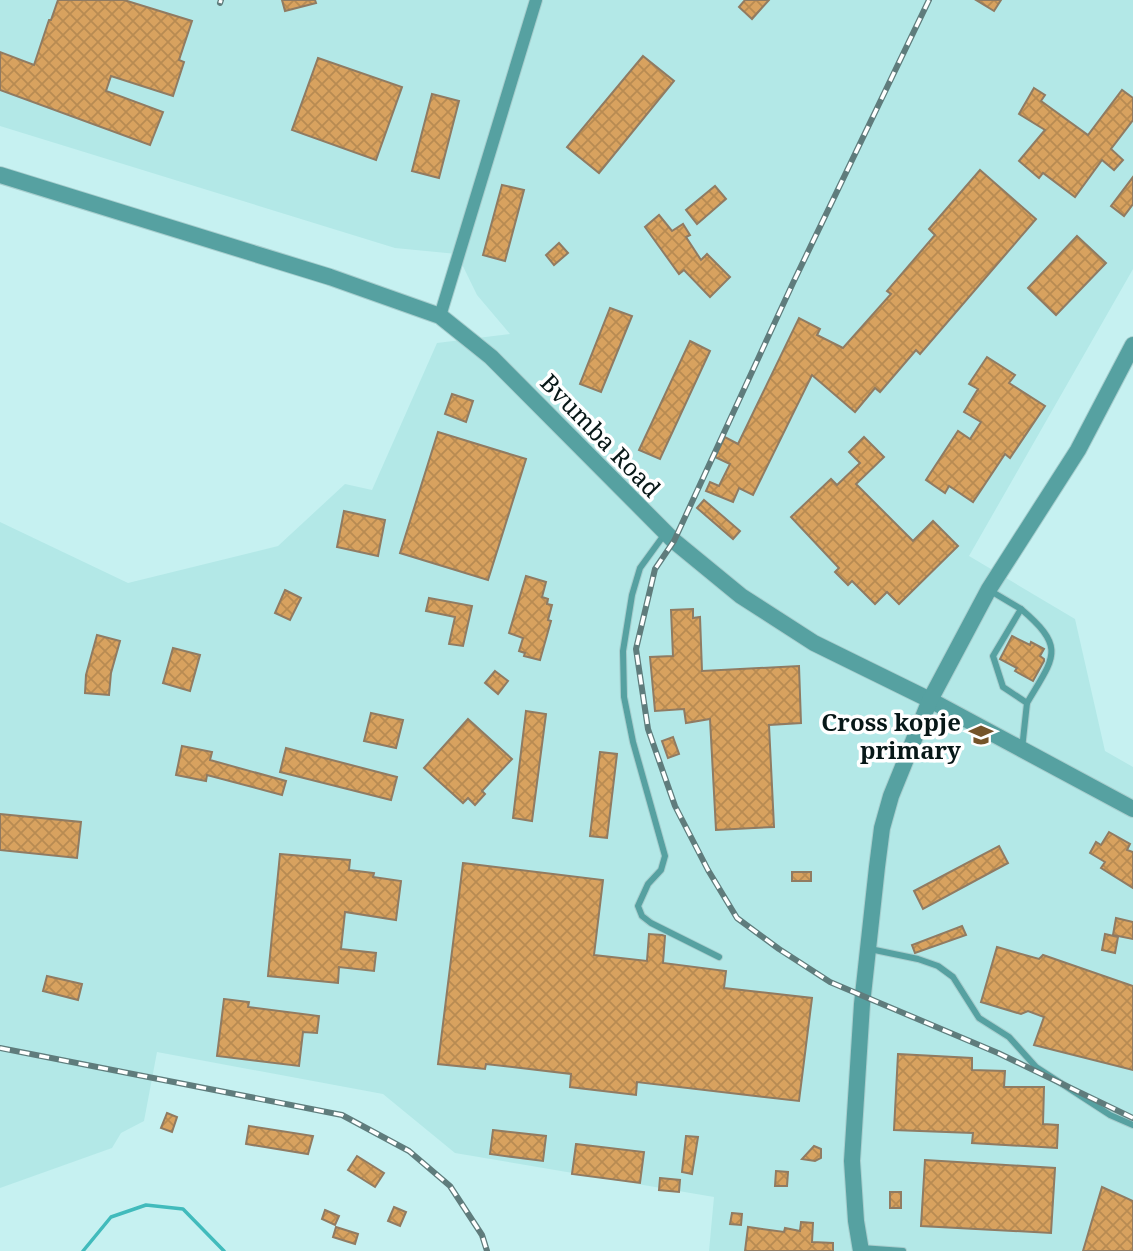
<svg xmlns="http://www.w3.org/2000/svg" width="1133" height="1251" font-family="'Noto Serif',serif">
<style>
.built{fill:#b3e8e7}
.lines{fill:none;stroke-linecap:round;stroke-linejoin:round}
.stream{stroke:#41bbbc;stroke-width:3.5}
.building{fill:url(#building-cross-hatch);stroke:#907b62;stroke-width:2}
.service-casing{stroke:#a7cece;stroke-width:8}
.minor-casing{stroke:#a7cece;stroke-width:14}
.tertiary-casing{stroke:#a7cece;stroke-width:18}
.service{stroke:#56a1a1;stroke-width:6}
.minor{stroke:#56a1a1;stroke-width:12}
.tertiary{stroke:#56a1a1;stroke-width:16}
.rail-casing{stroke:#5f7c7c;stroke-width:6}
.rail{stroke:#fff;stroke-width:3.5;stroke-dasharray:10;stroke-linecap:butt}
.labels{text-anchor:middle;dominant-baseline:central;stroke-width:7;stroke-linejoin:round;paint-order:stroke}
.street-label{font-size:24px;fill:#071717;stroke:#fff}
.poi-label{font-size:24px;font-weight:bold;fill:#071717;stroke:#fff;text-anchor:end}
</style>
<defs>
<pattern id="building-cross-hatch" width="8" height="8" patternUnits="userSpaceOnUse" patternTransform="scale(1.75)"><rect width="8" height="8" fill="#d8a25f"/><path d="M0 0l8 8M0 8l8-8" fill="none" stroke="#b88b52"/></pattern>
</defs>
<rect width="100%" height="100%" fill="#c6f1f1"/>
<polygon class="built" points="0,0 1133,0 1133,269 969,556 1075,619 1105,751 1133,767 1133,1251 709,1251 714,1197 455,1153 383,1094 157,1052 144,1121 121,1133 112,1148 0,1188 0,522 128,583 278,546 345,484 372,490 437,343 510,334 477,295 457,254 395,248 0,126"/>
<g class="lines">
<polyline class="stream" points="83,1251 111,1217 146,1205 183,1209 224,1251"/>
</g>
<g class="building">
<polygon points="58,0 124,0 192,21 179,60 184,62 173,96 111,76 106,91 163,112 150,145 0,90 0,52 34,65 49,20 51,20"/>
<polygon points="282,0 315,0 316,3 285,11"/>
<polygon points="745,0 769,0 752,19 739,7"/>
<polygon points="976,0 1001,0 994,11"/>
<polygon points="643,56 674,81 599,173 567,147"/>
<polygon points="318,58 402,87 376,160 292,130"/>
<polygon points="1034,88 1045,95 1041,101 1088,135 1122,90 1133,98 1133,120 1111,149 1123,160 1114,170 1102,160 1075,197 1043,173 1039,178 1019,161 1045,130 1019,114"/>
<polygon points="432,94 459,101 439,178 412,171"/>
<polygon points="980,170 1036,219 920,354 916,350 880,392 875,388 855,412 812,375 753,495 739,488 733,502 706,491 710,482 719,486 730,464 715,457 725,437 738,444 799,318 820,329 817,335 843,348 891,294 887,291 935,235 929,229"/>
<polygon points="1133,177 1133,204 1124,216 1111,206"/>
<polygon points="502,185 524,190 505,261 483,255"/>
<polygon points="715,186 726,199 697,224 686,210"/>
<polygon points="659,215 672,231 683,224 690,235 686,237 701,260 707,254 730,277 710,297 684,270 679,274 645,227"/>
<polygon points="1077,236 1106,263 1056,315 1028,288"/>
<polygon points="559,243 568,253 554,265 546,255"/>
<polygon points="610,308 632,316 601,392 580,384"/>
<polygon points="690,341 710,351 660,459 639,450"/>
<polygon points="987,357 1015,375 1009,383 1045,406 1010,458 1005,454 973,502 949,486 945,493 926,480 958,431 970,439 981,422 964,412 978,389 969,384"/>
<polygon points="452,394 473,401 466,422 445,414"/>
<polygon points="438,432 526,459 488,580 400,553"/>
<polygon points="864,437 884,457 856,484 913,541 933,521 958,546 899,604 887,592 875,604 852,581 848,585 835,572 839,568 791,517 831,479 837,485 860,463 849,452"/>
<polygon points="704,500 740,531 733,539 697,508"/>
<polygon points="344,511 385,520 378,556 337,547"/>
<polygon points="526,576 546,582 542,597 548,599 547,604 552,605 548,620 551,621 540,660 524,656 525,653 519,651 523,638 509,633"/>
<polygon points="285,590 301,598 290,620 275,613"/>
<polygon points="429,598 472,606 463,646 449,644 455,617 426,611"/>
<polygon points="693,609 693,618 700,617 702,671 799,666 801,723 769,725 774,827 716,830 710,719 686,723 684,709 655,711 650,657 673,656 671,610"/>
<polygon points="97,635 120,641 111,673 109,695 85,693 86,675"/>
<polygon points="1012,636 1030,645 1031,642 1044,649 1040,656 1044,659 1044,661 1033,681 1015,671 1017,668 1000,659"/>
<polygon points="173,648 200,655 190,691 163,683"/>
<polygon points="495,671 508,681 498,694 485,683"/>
<polygon points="526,711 546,714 532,821 513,818"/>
<polygon points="371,713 403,720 396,748 364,741"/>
<polygon points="468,719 512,759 482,791 485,794 475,805 468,798 463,803 424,768"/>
<polygon points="673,737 679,754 668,758 662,741"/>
<polygon points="182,746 212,752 210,760 286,781 282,795 207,775 206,781 176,775"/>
<polygon points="286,748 397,777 391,800 280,772"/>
<polygon points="600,752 617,754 607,838 590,836"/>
<polygon points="0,814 81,822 77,858 0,850"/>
<polygon points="1109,832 1130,844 1127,850 1133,852 1133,888 1101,868 1105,862 1090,853 1096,842 1101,845"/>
<polygon points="999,846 1008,863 923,909 914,891"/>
<polygon points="280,854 350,860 349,870 374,873 373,877 401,881 396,920 345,912 341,949 376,953 374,971 339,967 338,983 268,976"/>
<polygon points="463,863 603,880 594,955 647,961 649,934 662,935 665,936 663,963 726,971 724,988 812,998 799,1101 637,1082 636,1095 570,1087 571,1074 486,1064 485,1069 438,1064"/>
<rect x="792" y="872" width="19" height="9"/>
<polygon points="1116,918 1133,922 1133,939 1113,935"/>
<polygon points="962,926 966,935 915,953 912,945"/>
<polygon points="1105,934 1118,937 1115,953 1102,950"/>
<polygon points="997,947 1039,959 1043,955 1133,986 1133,1070 1034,1045 1044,1017 1028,1011 1021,1014 981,1002"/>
<polygon points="47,976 82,984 78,1000 43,991"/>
<polygon points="224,999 249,1002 248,1007 319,1016 317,1033 303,1032 299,1066 217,1056"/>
<polygon points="898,1054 972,1058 972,1070 1005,1071 1004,1087 1044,1087 1043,1124 1058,1125 1057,1148 972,1143 973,1133 894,1130"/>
<polygon points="167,1113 177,1117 172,1132 161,1128"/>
<polygon points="249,1126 313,1136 308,1154 246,1144"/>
<polygon points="493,1130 546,1136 543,1161 490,1154"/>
<polygon points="686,1136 698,1137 692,1174 682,1172"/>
<polygon points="576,1144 644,1152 640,1183 572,1174"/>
<polygon points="814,1146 821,1149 821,1158 815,1161 802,1159"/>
<polygon points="357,1156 384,1173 375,1187 348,1170"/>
<polygon points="925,1160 1055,1168 1051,1233 921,1226"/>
<polygon points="776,1171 788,1172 787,1186 775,1186"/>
<polygon points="660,1178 680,1180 679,1192 659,1190"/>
<polygon points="1102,1187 1133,1201 1133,1251 1083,1251"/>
<rect x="890" y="1192" width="11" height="16"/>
<polygon points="394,1207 406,1212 400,1226 388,1221"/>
<polygon points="325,1210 339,1216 335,1225 322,1219"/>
<polygon points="732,1213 742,1214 741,1225 730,1224"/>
<polygon points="801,1222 813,1223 812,1242 833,1243 833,1251 745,1251 748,1227 784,1232 785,1228 800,1231"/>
<polygon points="336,1227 358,1234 355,1244 333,1237"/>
</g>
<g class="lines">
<g class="service-casing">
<g id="service">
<polyline points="664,535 640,568 632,595 623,651 624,697 633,742 665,856 661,870 648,884 638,906 642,916 651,923 719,957"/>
<polyline points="989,590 1021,609 993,656 1003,687 1027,703 1022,749"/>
<path d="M1021 609C1067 648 1054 657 1027 703"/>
<polyline points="870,949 918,959 938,966 953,977 979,1018 1009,1037 1036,1067 1110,1115 1133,1125"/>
<polyline points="861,1248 903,1251"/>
</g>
</g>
<g class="minor-casing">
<polyline id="minor" points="440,316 536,0"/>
</g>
<g class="tertiary-casing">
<g id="tertiary">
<polyline points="0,175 330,277 440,316 491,357 674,541 741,596 814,643 930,700 1133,809"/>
<polyline points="861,1251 856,1221 852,1161 862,1004 877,867 882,828 891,796 930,700 989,589 1078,450 1133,345"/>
</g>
</g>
<use href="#service" class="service"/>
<use href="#minor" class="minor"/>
<use href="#tertiary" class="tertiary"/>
<g class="rail-casing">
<g id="rail">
<polyline points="929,0 793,283 674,541 655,569 636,649 648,729 675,806 708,870 737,918 779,949 830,982 998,1053 1133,1118"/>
<polyline points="220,3 221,0"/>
<polyline points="0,1048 342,1115 409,1151 450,1186 482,1235 487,1251"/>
</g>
</g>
<use href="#rail" class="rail"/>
</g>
<defs>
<g id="school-bare" transform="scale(1.89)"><path d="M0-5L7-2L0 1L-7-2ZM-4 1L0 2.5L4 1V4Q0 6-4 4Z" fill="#75542a" stroke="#fff" stroke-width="2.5" paint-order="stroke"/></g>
</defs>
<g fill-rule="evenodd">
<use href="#school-bare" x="981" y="735"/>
</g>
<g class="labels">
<g class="street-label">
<text transform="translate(601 435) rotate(46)">Bvumba Road</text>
</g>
<g class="poi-label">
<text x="961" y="721">Cross kopje<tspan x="961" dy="28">primary</tspan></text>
</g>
</g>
</svg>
